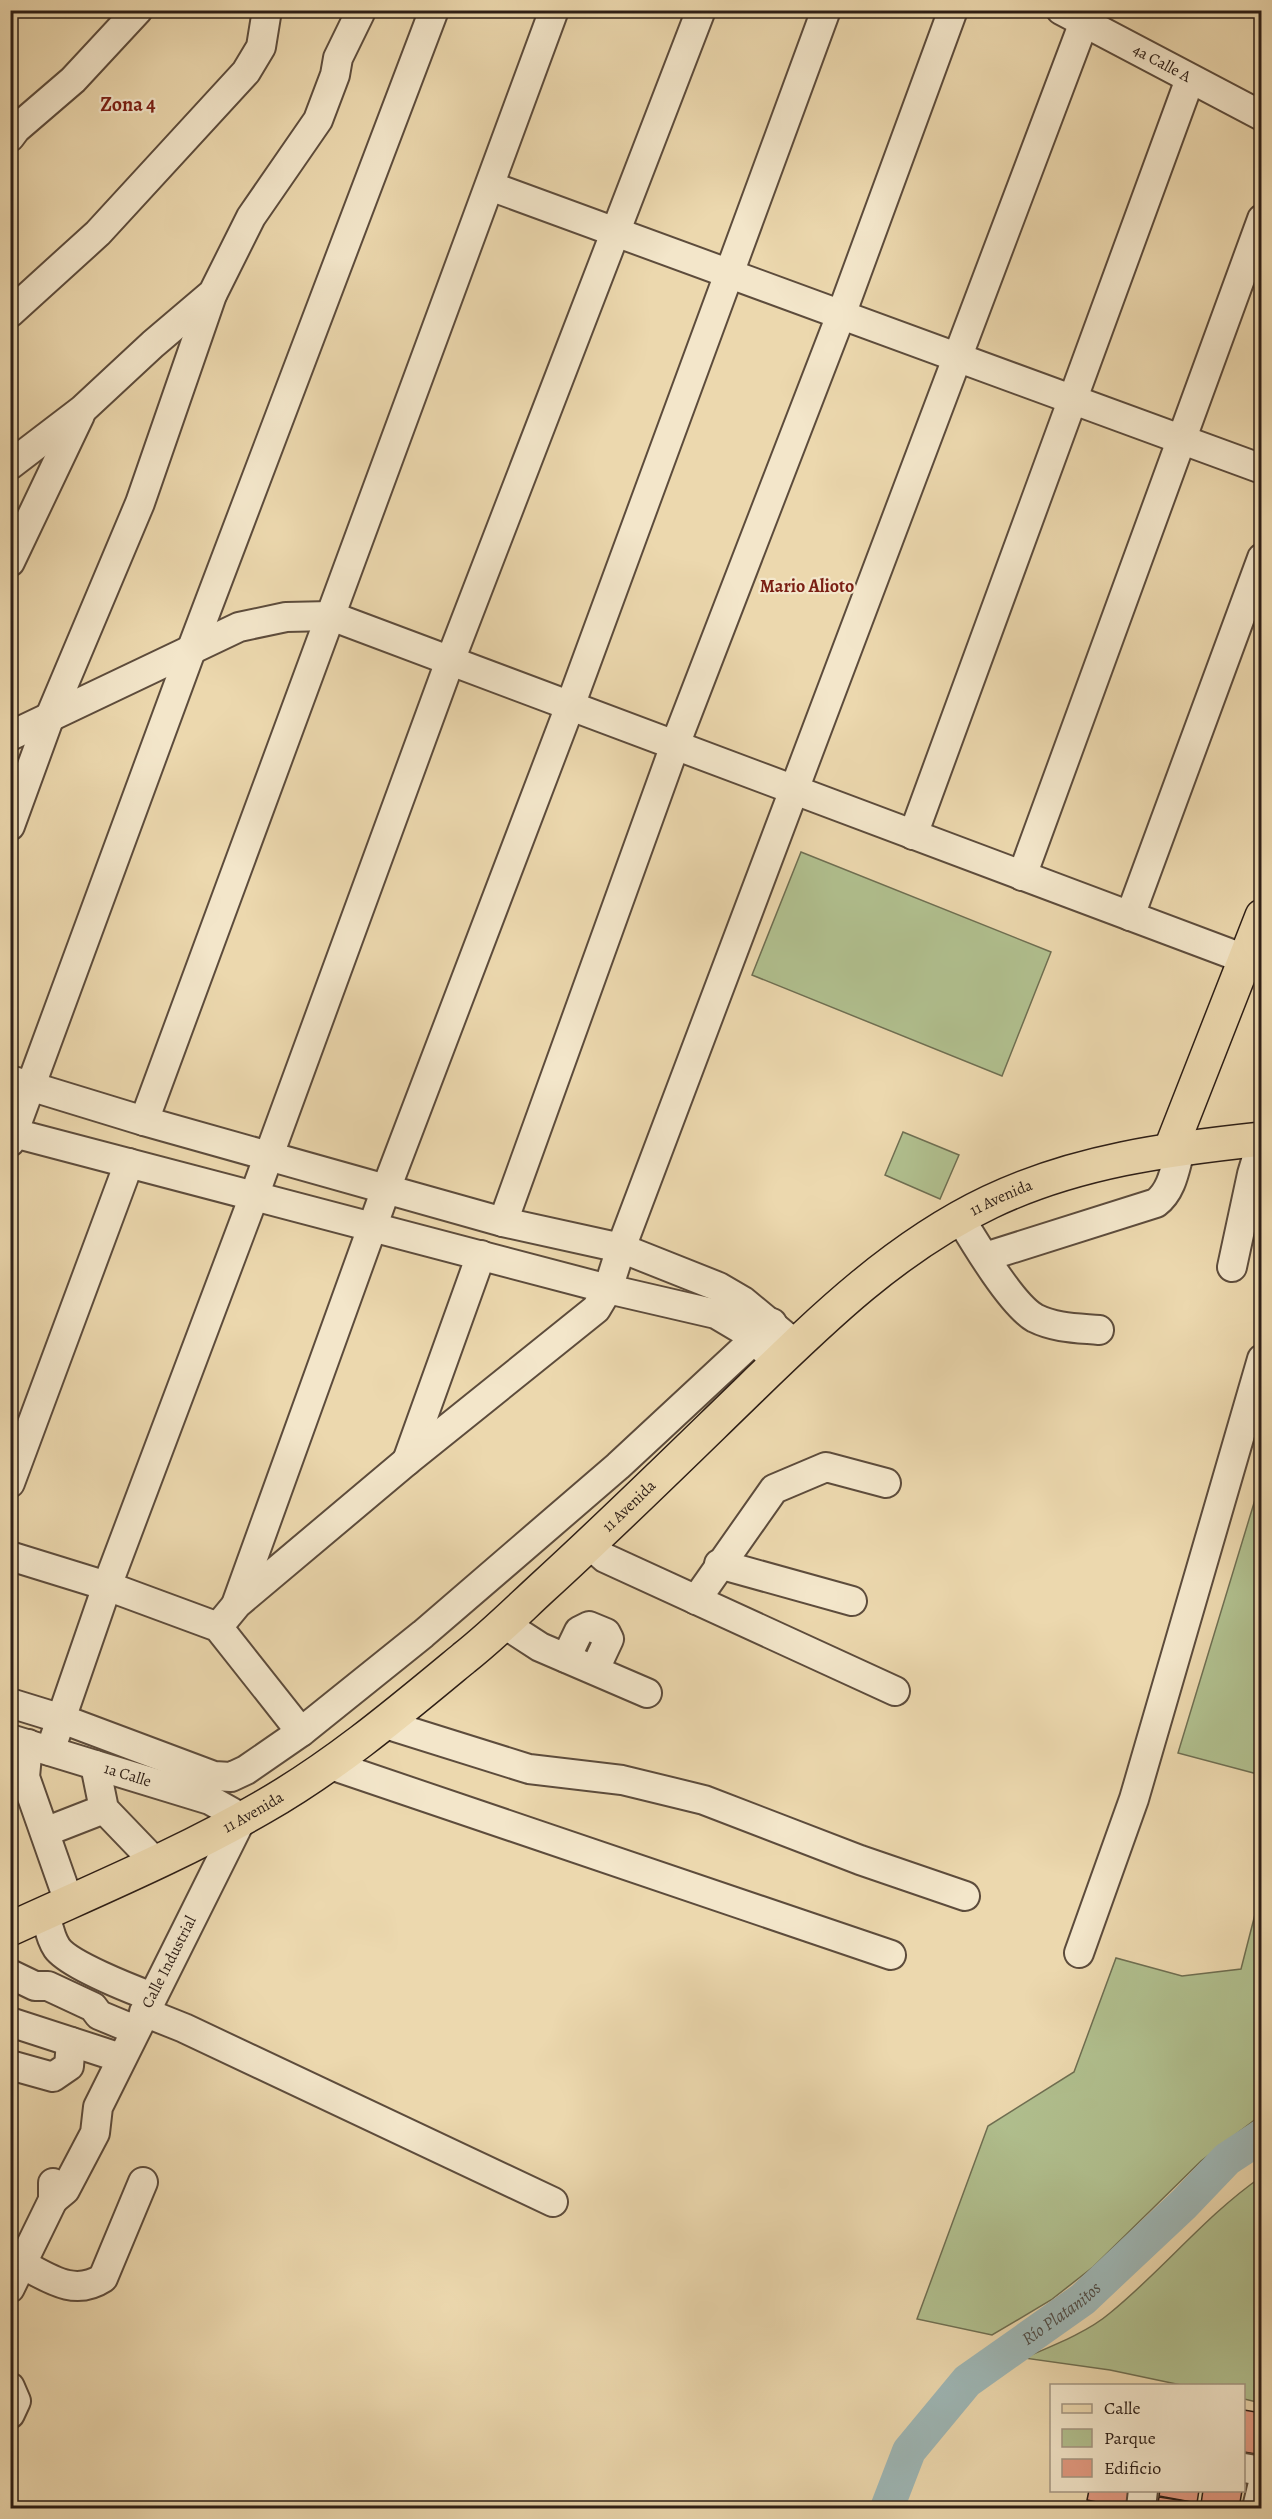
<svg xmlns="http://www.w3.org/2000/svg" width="1272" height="2519" font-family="Alegreya,serif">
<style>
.green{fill:#b1c08f;stroke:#6f6f52;stroke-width:1.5}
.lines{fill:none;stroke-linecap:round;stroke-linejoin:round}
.river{stroke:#9eb7b6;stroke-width:34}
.building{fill:#e29a81;stroke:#2d1e16;stroke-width:1.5}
.minor-casing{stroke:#5d4c3c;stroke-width:32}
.major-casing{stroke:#2d1e16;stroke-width:36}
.minor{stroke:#f3e6ca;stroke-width:28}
.major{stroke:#ecd8ae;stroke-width:33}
.labels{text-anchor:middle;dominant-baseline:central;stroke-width:4.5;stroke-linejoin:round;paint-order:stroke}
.street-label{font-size:16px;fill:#2d1e16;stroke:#f3e6ca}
.neighbourhood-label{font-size:18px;font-weight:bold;fill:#7a1f14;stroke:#f3e6ca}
.water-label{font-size:18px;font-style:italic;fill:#4f4c46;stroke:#f3e6ca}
.quarter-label{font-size:20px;font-weight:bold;fill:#7a1f14;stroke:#f3e6ca}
</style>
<rect width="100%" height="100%" fill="#ecd8ae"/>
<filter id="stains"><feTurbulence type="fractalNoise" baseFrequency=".00333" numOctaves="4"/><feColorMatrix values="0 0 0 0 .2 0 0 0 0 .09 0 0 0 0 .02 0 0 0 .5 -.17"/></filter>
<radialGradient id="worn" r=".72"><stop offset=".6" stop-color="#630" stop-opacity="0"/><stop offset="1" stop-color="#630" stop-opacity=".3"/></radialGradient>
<g class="green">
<polygon points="801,852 1051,952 1002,1076 752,975"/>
<polygon points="903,1132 959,1155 940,1199 885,1175"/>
<polygon points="1261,1480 1261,1775 1178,1753"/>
<polygon points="1261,1891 1261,2115 1201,2161 1093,2267 1051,2300 992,2335 917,2319 988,2126 1074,2072 1116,1958 1182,1976 1241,1969"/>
<path d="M1261 2177V2403L1244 2399V2386L1181 2385 1110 2370 1024 2358C1052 2346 1088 2332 1110 2313 1163 2270 1205 2216 1261 2177Z"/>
</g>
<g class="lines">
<path class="river" id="s1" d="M887 2508 909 2451 967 2381 1083 2299 1184 2204 1227 2159 1262 2136"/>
</g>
<g class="building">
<polygon points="1244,2410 1262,2413 1256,2454 1244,2452"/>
<polygon points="1262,2419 1262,2455 1256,2454"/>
<polygon points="1089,2490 1129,2490 1126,2508 1087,2500"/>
<polygon points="1160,2490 1199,2490 1197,2503 1159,2496"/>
<polygon points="1203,2490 1242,2491 1239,2508 1201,2504"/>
<polygon points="1159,2497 1197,2503 1196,2508 1157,2508"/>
<polygon points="1088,2501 1125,2508 1086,2508"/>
</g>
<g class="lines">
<g class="minor-casing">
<g id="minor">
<path id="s2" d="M1061 10 1262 116"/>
<polyline points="10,137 16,129 73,80 138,10"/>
<polyline points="490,186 1262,469"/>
<polyline points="10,313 98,233 246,72 261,47 267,10"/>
<polyline points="10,465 82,410 153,344 213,293 251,217 318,120 335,75 338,58 360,13"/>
<polyline points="10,562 80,415"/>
<polyline points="10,736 239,627 286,617 331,616 1245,959"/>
<polyline points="10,826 49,719 140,503 212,295"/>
<polyline points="913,835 1190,79"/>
<polyline points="1022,876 1262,219"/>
<polyline points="1130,916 1262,558"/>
<polyline points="10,1080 144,1121 503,1222 621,1248 719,1287 743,1301 784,1335"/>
<polyline points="144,1121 554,10"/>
<polyline points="10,1132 608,1289 716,1314 748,1333 767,1352"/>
<polyline points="10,1142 192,648 434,10"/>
<path d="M960 1218C975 1243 1012 1305 1035 1318 1055 1328 1077 1328 1099 1330"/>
<polyline points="503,1222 675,745 841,315 953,10"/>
<path d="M985 1257 1156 1203C1173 1190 1175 1167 1181 1147"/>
<polyline points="1232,1267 1252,1174 1262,1141"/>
<polyline points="407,1461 481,1255"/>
<polyline points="10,1483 129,1163"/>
<polyline points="589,1544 605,1558 895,1691"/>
<polyline points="10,1556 107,1586 218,1627 301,1732"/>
<polyline points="719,1564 852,1601"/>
<polyline points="696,1600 774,1489 826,1467 886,1483"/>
<polyline points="237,1602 386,1189 570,706 826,10"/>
<polyline points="503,1623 540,1647 647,1693"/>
<polyline points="218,1627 237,1604 407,1461 596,1309 608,1289 621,1248 1084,22"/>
<polyline points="566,1658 579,1631 589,1626 606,1633 609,1639 595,1669"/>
<polyline points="10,1703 62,1719 214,1776 231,1777 246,1770 301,1732 423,1634 618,1466 772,1323"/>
<polyline points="382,1723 529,1769 622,1780 704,1800 860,1860 965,1896"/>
<path id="s3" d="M10 1739 210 1800 242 1818 98 2107 95 2133 65 2190 53 2200"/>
<polyline points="28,1744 25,1777 69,1902"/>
<polyline points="50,1751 107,1586 254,1196 450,661 701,10"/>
<polyline points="328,1764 891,1955"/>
<polyline points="95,1765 104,1809 155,1862"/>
<polyline points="45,1832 104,1809"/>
<path d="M45 1913C48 1924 50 1938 57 1948 69 1965 131 1989 152 1997"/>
<polyline points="1079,1953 1134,1799 1262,1359"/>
<polyline points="10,1974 35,1986 48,1986 93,2007 99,2015 135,2030"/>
<polyline points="144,2012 184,2028 553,2202"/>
<polyline points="10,2022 121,2058"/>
<polyline points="10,2065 53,2077 69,2066 71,2042"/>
<path d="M22 2264C49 2278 74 2297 103 2278L143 2182"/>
<polyline points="10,2288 53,2200 53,2183"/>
<polyline points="10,2387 16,2401 10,2414"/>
<polyline points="1244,2468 1262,2471"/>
<polyline points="1141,2508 1143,2490"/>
<polyline points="1257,2508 1262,2487"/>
</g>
</g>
<g class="major-casing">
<g id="major">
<polyline points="1171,1148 1262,916"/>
<path id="s4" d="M10 1929C95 1890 182 1854 263 1807 335 1766 400 1711 464 1658 492 1636 517 1611 543 1587 612 1524 679 1458 746 1393 820 1321 895 1247 990 1202 1076 1161 1168 1149 1262 1139"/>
</g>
</g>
<use href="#minor" class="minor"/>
<use href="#major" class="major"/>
</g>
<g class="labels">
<g class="street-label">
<text stroke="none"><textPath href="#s2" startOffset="114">4a Calle A</textPath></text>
<text stroke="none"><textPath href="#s4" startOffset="1242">11 Avenida</textPath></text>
<text stroke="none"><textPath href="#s4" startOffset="756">11 Avenida</textPath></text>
<text stroke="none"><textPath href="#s3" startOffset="123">1a Calle</textPath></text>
<text stroke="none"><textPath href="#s4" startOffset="270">11 Avenida</textPath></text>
<text transform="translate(169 1962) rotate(-63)">Calle Industrial</text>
</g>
<g class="neighbourhood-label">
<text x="807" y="586">Mario Alioto</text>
</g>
<g class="water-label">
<text stroke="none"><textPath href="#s1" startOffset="268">Río Platanitos</textPath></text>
</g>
<g class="quarter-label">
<text x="128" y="104">Zona 4</text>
</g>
</g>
<rect width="1272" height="2519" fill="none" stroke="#ecd8ae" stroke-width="36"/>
<rect x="12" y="12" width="1248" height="2495" fill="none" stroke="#2d1e16" stroke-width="3"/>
<rect x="18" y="18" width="1236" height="2483" fill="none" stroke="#2d1e16" stroke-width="1.5"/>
<rect x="1050" y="2384" width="195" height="108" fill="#f3e6ca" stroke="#a49682" stroke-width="1.5"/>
<rect x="1062" y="2404" width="30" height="9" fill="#ecd8ae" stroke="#a49682" stroke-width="1.5"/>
<text x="1104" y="2414" font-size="18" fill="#2d1e16">Calle</text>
<rect x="1062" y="2429" width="30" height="18" fill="#b1c08f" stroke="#a49682" stroke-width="1.5"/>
<text x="1104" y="2444" font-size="18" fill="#2d1e16">Parque</text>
<rect x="1062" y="2459" width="30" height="18" fill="#e29a81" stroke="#a49682" stroke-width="1.5"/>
<text x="1104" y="2474" font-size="18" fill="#2d1e16">Edificio</text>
<rect width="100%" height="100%" filter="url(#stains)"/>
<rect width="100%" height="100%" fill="url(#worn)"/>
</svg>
